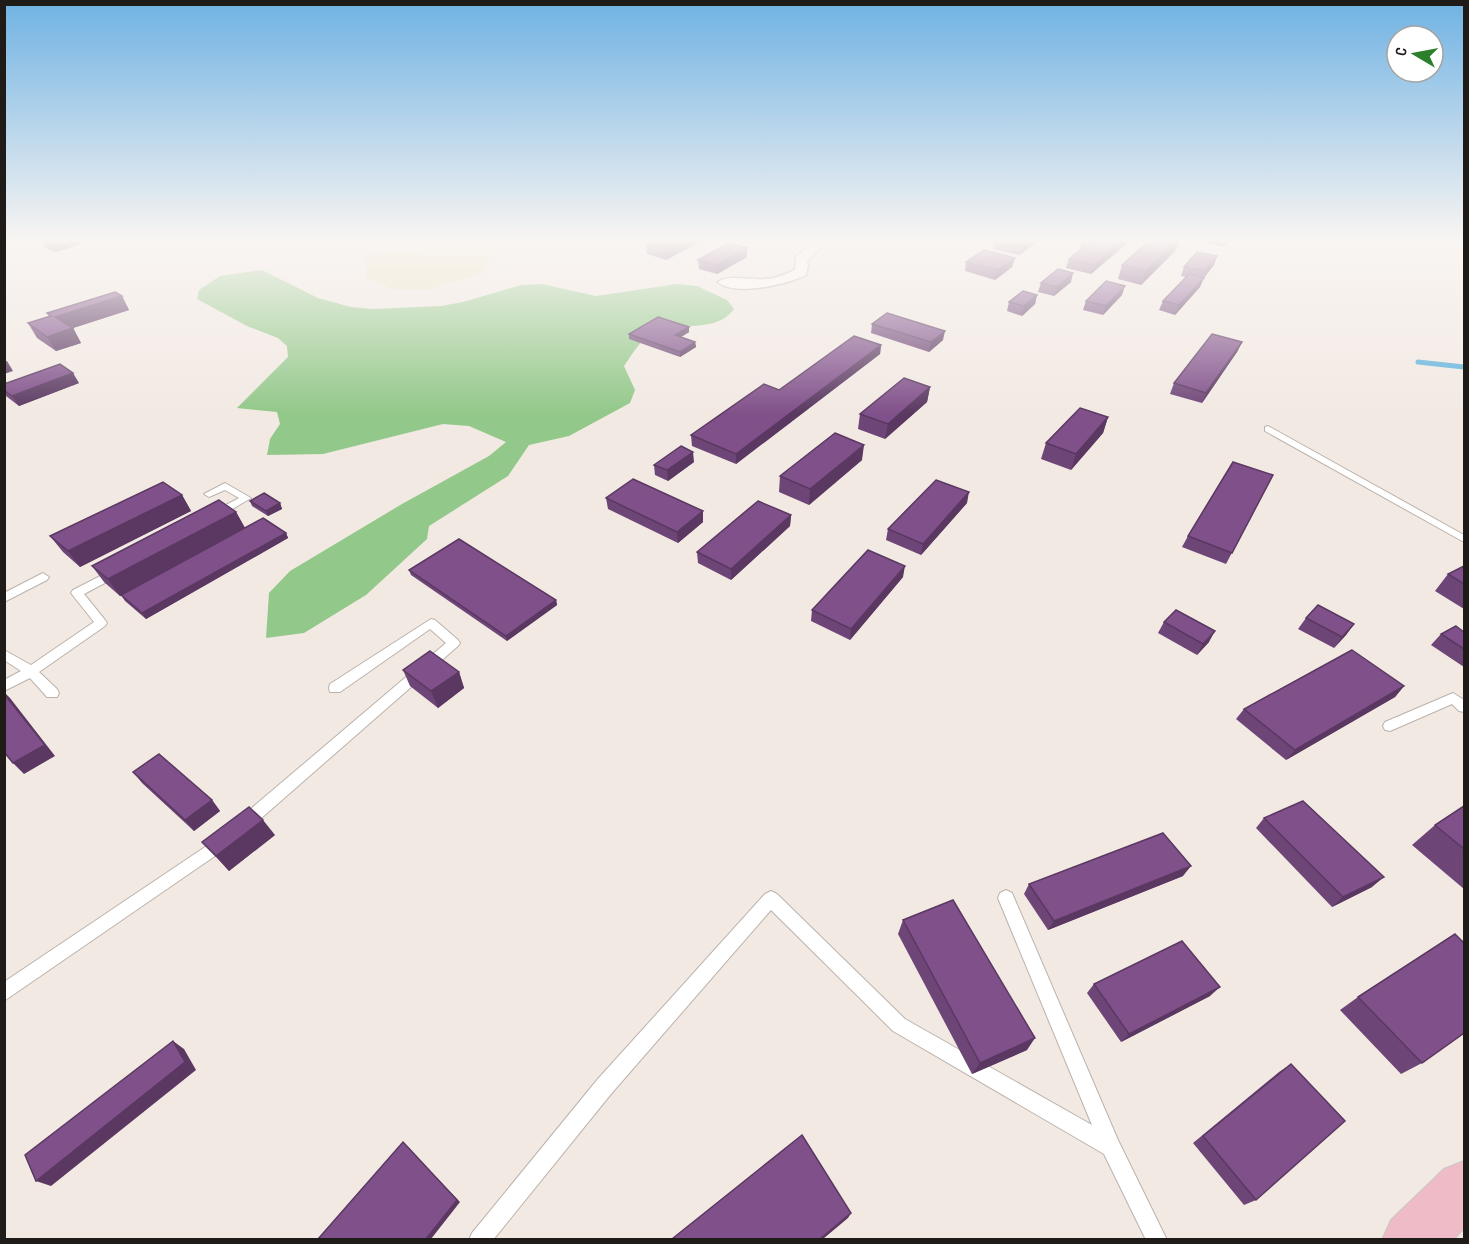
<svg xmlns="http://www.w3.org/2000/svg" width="1469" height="1244" font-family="'Sofia Sans Condensed',sans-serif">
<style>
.forest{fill:#92c889}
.sand{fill:#ebe2bd}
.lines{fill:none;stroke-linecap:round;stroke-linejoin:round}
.stream{stroke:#59afdb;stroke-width:5}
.service-casing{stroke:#bbb2ac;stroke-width:2}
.minor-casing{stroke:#bbb2ac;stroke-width:3}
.primary-casing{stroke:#c9c8c8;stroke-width:2}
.service{fill:#fff;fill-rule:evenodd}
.minor{fill:#fff;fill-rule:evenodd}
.primary{fill:#efbbc7;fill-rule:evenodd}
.wall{fill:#6e4577}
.shaded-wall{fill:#5a3861}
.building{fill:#80508a;stroke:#5a3861;stroke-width:1.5}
</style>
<rect width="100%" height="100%" fill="#f2e9e3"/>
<path class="forest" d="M262 270 318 298 351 307 372 309 441 306 463 302 521 285 542 284 596 296 677 284 697 286 727 300 734 309C714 336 678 318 651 334 641 339 631 356 624 366L635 390 630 403 569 436 529 445 508 476 429 526 427 539 366 595 304 633 266 638 269 593 290 571 402 504 489 456 506 442 469 426 443 424 323 454 267 455 270 439 280 424 277 412 237 408 288 357 287 346 278 338 247 326 197 299 199 290 220 276Z"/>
<polygon class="sand" points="438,240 504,240 481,274 426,290 392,289 366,277 366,255 425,250"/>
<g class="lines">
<polyline class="stream" points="1418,362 1464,367"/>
<g class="service-casing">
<g id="service">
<polygon points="1268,426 1464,535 1464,542 1265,431 1265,427"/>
<polygon points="225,483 251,498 219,517 211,517 210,515 211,513 239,498 225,490 209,497 204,494"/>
<polygon points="114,569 120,573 118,576 84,594 105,620 107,623 105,626 39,672 57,689 59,693 57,697 47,697 30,678 4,691 4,680 21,671 4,660 4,650 31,665 94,622 71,593 73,590"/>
<polygon points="43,573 49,577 47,580 4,602 4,593"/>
<polygon points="431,619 435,620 458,640 460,643 458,646 250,828 245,830 240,828 238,823 240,818 446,643 430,629 340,692 330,692 329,688 330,684"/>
<polygon points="1453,693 1464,700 1464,712 1459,711 1452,704 1390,731 1385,730 1383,726 1385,722"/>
<polygon points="223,835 228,837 231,842 228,847 4,1001 4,982"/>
<polygon points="1006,890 1012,893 1118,1140 1167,1240 1146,1240 1104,1154 893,1031 771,910 611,1094 493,1240 469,1240 472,1233 597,1080 765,894 771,891 777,894 905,1019 1092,1125 998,898 1000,893"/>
</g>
</g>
<g class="minor-casing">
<path id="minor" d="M816 240H829L807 261 808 266 806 275C788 284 734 297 718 282 728 274 753 281 767 279 777 278 786 274 795 270L796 257Z"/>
</g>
<g class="primary-casing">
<polygon id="primary" points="1464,1161 1464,1228 1453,1240 1382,1240 1391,1220 1444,1169"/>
</g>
<use href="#service" class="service"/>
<use href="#minor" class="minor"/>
<use href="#primary" class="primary"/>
</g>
<g class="wall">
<polygon points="38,240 80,240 81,244 55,252 45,248 42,243"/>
<polygon points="648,240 703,240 666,260 647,254 646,241"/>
<polygon points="995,240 1040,240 1019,255 993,249"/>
<polygon points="1082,240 1131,240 1091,274 1066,268 1069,259 1082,248 1080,247"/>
<polygon points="1204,240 1230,240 1224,247 1203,242"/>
<polygon points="747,248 747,257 717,274 699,269 698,260"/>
<polygon points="1176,250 1141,285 1118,279 1122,265"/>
<polygon points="1217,256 1214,265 1204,278 1200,287 1175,315 1159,310 1163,301 1186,277 1181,276 1184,267"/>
<polygon points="1015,258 1012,267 995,280 965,271 966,262"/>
<polygon points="1071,282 1054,296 1038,292 1041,283"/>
<polygon points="1037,295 1035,304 1022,316 1007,311 1009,302"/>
<polygon points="1122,295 1103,315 1083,310 1086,301"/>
<polygon points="122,296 129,310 73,328 81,343 56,351 37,338 28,323 49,316 47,313"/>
<polygon points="872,324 943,340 929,352 871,333"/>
<polygon points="689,332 681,337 695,342 696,347 680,357 629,339 629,334"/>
<polygon points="1242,342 1237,352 1202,403 1170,394 1174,383"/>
<polygon points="881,345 880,354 736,464 692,446 691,435 779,390"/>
<polygon points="79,383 19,406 6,396 4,394 4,384"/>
<polygon points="930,387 927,402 885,439 858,429 860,414"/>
<polygon points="1108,417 1103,433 1071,470 1041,459 1046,443"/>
<polygon points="862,460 809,505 779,492 780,476"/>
<polygon points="694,462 668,481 655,475 654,465"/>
<polygon points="1273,475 1226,564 1182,547 1188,536"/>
<polygon points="182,495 191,511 80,567 63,552 50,536"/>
<polygon points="606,498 703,511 703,522 678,543 608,509"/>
<polygon points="250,501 280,503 282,509 268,516 252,506"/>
<polygon points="967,503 921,555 886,540 888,529"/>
<polygon points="236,512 245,528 120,596 104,582 92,566"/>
<polygon points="791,515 790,526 731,580 698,563 697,552"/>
<polygon points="286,533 288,538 146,619 125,601 121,595"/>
<polygon points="1464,566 1464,609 1435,591 1448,574"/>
<polygon points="409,570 556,600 557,605 507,641 411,575"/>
<polygon points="903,577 850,640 811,621 812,610"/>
<polygon points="1306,618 1354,624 1346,635 1334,648 1298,629"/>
<polygon points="1164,622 1209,642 1197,655 1158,633"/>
<polygon points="1464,632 1464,667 1431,645 1441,634"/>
<polygon points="403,670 459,672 464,688 438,708 410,686"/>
<polygon points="1404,686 1395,697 1286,760 1236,719 1244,709"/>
<polygon points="133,772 212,800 220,811 194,831 142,783"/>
<polygon points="1464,806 1464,889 1412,845 1435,825"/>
<polygon points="1264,818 1372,887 1332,907 1256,828"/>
<polygon points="275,835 229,871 202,842"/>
<polygon points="1183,876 1048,930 1024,894 1029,884"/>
<polygon points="903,920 1027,1050 972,1074 898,934"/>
<polygon points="1094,984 1210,996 1121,1042 1087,993"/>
<polygon points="1358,997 1422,1063 1401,1074 1340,1010"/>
<polygon points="1291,1064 1256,1200 1244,1205 1193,1143 1279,1072"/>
</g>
<g class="shaded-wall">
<polygon points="60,240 80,240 81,244 55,252 50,243"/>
<polygon points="677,240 703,240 666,260 665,246"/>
<polygon points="1030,240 1040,240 1019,255 1021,246"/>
<polygon points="1124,240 1131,240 1091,274 1094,265"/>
<polygon points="1178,240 1180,240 1176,250 1141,285 1146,271"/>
<polygon points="747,248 747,257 717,274 716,265"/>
<polygon points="1217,256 1214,265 1203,278 1200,287 1175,315 1179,305 1202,280 1205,271"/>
<polygon points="1015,258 1012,267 995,280 998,270"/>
<polygon points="1073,273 1071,282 1054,296 1057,287"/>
<polygon points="1125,286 1122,295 1103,315 1106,306"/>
<polygon points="1037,295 1035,304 1022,316 1024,306"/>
<polygon points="122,296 129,310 73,328 81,343 56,351 47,337 55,317"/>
<polygon points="689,327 689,332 676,340 675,335"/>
<polygon points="945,331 943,340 929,352 931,342"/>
<polygon points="695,342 696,347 680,357 680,352"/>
<polygon points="1242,342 1237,352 1202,403 1206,393"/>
<polygon points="881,345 880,354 736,464 736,454"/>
<polygon points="7,361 13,371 4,374 4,362"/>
<polygon points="73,373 79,383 19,406 12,396"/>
<polygon points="930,387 927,402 885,439 888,424"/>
<polygon points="1108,417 1103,433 1071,470 1076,454"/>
<polygon points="864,445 862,460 809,505 810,489"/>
<polygon points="693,452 694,462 668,481 667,470"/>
<polygon points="969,492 967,503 921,555 923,544"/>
<polygon points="182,495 191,511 80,567 68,551"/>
<polygon points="280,503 282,509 268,516 266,511"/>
<polygon points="703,511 703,522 678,543 677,532"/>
<polygon points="236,512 245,528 120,596 108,579"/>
<polygon points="791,515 790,526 731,580 731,569"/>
<polygon points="286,533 288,538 146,619 142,613"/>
<polygon points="905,566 903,577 850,640 851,629"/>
<polygon points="556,600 557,605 507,641 506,636"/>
<polygon points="1354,624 1346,635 1334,648 1342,637"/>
<polygon points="1215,631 1209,642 1197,655 1203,644"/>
<polygon points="459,672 464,688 438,708 431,691"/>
<polygon points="1404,686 1395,697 1286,760 1295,750"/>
<polygon points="4,692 10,698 55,756 24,774 13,763"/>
<polygon points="212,800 220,811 194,831 185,820"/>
<polygon points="263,820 275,835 229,871 216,856"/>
<polygon points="1191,866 1183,876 1048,930 1054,921"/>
<polygon points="1384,877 1372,887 1332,907 1343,897"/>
<polygon points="1220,987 1210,996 1121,1042 1129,1034"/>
<polygon points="1035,1038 1027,1050 972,1074 980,1063"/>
<polygon points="173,1041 184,1049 196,1070 51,1186 36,1181"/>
<polygon points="406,1146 460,1202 431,1239 426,1239"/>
<polygon points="851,1213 848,1218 823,1239 820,1239"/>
</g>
<g class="building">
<polygon points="43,240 60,240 50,243"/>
<polygon points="648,240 677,240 665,246 646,241"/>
<polygon points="996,240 1030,240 1021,246"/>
<polygon points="1088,240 1124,240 1094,265 1069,259 1091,241"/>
<polygon points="1150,240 1178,240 1146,271 1122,265"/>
<polygon points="729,243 747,248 716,265 698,260"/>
<polygon points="984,250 1015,258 998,270 966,262"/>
<polygon points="1197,252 1217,256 1205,271 1184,267"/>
<polygon points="1058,269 1073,273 1057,287 1041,283"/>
<polygon points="1189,274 1204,278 1179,305 1163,301"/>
<polygon points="1106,281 1125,286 1106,306 1086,301"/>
<polygon points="1023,291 1037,295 1024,306 1009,302"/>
<polygon points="115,292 122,296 55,317 73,328 47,337 28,323 51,316 47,313"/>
<polygon points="887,313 945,331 931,342 872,324"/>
<polygon points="658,317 689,327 675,335 695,342 680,352 629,334"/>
<polygon points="1212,334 1242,342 1206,393 1174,383"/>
<polygon points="854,336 881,345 736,454 691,435 764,384 779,390"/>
<polygon points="60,364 73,373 12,396 4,390 4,384"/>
<polygon points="904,378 930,387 888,424 860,414"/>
<polygon points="1080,408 1108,417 1076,454 1046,443"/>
<polygon points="835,433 864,445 810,489 780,476"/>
<polygon points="681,446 693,452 667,470 654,465"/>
<polygon points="1233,462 1273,475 1232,553 1188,536"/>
<polygon points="633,479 703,511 677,532 606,498"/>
<polygon points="936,480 969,492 923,544 888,529"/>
<polygon points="163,482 182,495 68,551 50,536"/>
<polygon points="264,493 280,503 266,511 250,501"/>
<polygon points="219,500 236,512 108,579 92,566"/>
<polygon points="758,501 791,515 731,569 697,552"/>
<polygon points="263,518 286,533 142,613 121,595"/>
<polygon points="459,539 556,600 506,636 409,570"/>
<polygon points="868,550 905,566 851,629 812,610"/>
<polygon points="1464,566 1464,584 1448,574"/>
<polygon points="1318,605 1354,624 1342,637 1306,618"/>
<polygon points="1176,610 1215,631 1203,644 1164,622"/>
<polygon points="1456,626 1464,632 1464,649 1441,634"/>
<polygon points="1352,650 1404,686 1295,750 1244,709"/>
<polygon points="430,651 459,672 431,691 403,670"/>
<polygon points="4,694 45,745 13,763 4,752"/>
<polygon points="159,754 212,800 185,820 133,772"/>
<polygon points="1303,801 1384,877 1343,897 1264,818"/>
<polygon points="1464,806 1464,849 1435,825"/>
<polygon points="249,807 263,820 216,856 202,842"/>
<polygon points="1163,833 1191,866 1054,921 1029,884"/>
<polygon points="953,900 1035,1038 980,1063 903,920"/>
<polygon points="1455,934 1464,943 1464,1033 1422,1063 1358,997"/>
<polygon points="1182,941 1220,987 1129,1034 1094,984"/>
<polygon points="173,1041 185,1062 36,1181 25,1155"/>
<polygon points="1291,1064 1345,1121 1256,1200 1203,1136"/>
<polygon points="802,1135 851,1213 820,1239 672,1239"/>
<polygon points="403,1142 457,1200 426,1239 318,1239"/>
</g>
<linearGradient id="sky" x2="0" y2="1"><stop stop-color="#6fb2e3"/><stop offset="0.58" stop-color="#f9f5f2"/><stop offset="1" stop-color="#f9f5f2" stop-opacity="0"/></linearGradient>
<rect width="1469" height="414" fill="url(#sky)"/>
<rect width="1469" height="1244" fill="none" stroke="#1f1b19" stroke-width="12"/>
<g transform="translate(1415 54) rotate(280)"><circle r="28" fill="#ffffff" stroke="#a5a4a3" stroke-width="1.5"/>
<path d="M0-4.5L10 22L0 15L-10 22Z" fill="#2c802c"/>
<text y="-9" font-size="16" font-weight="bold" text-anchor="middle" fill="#1f1b19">С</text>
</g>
</svg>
